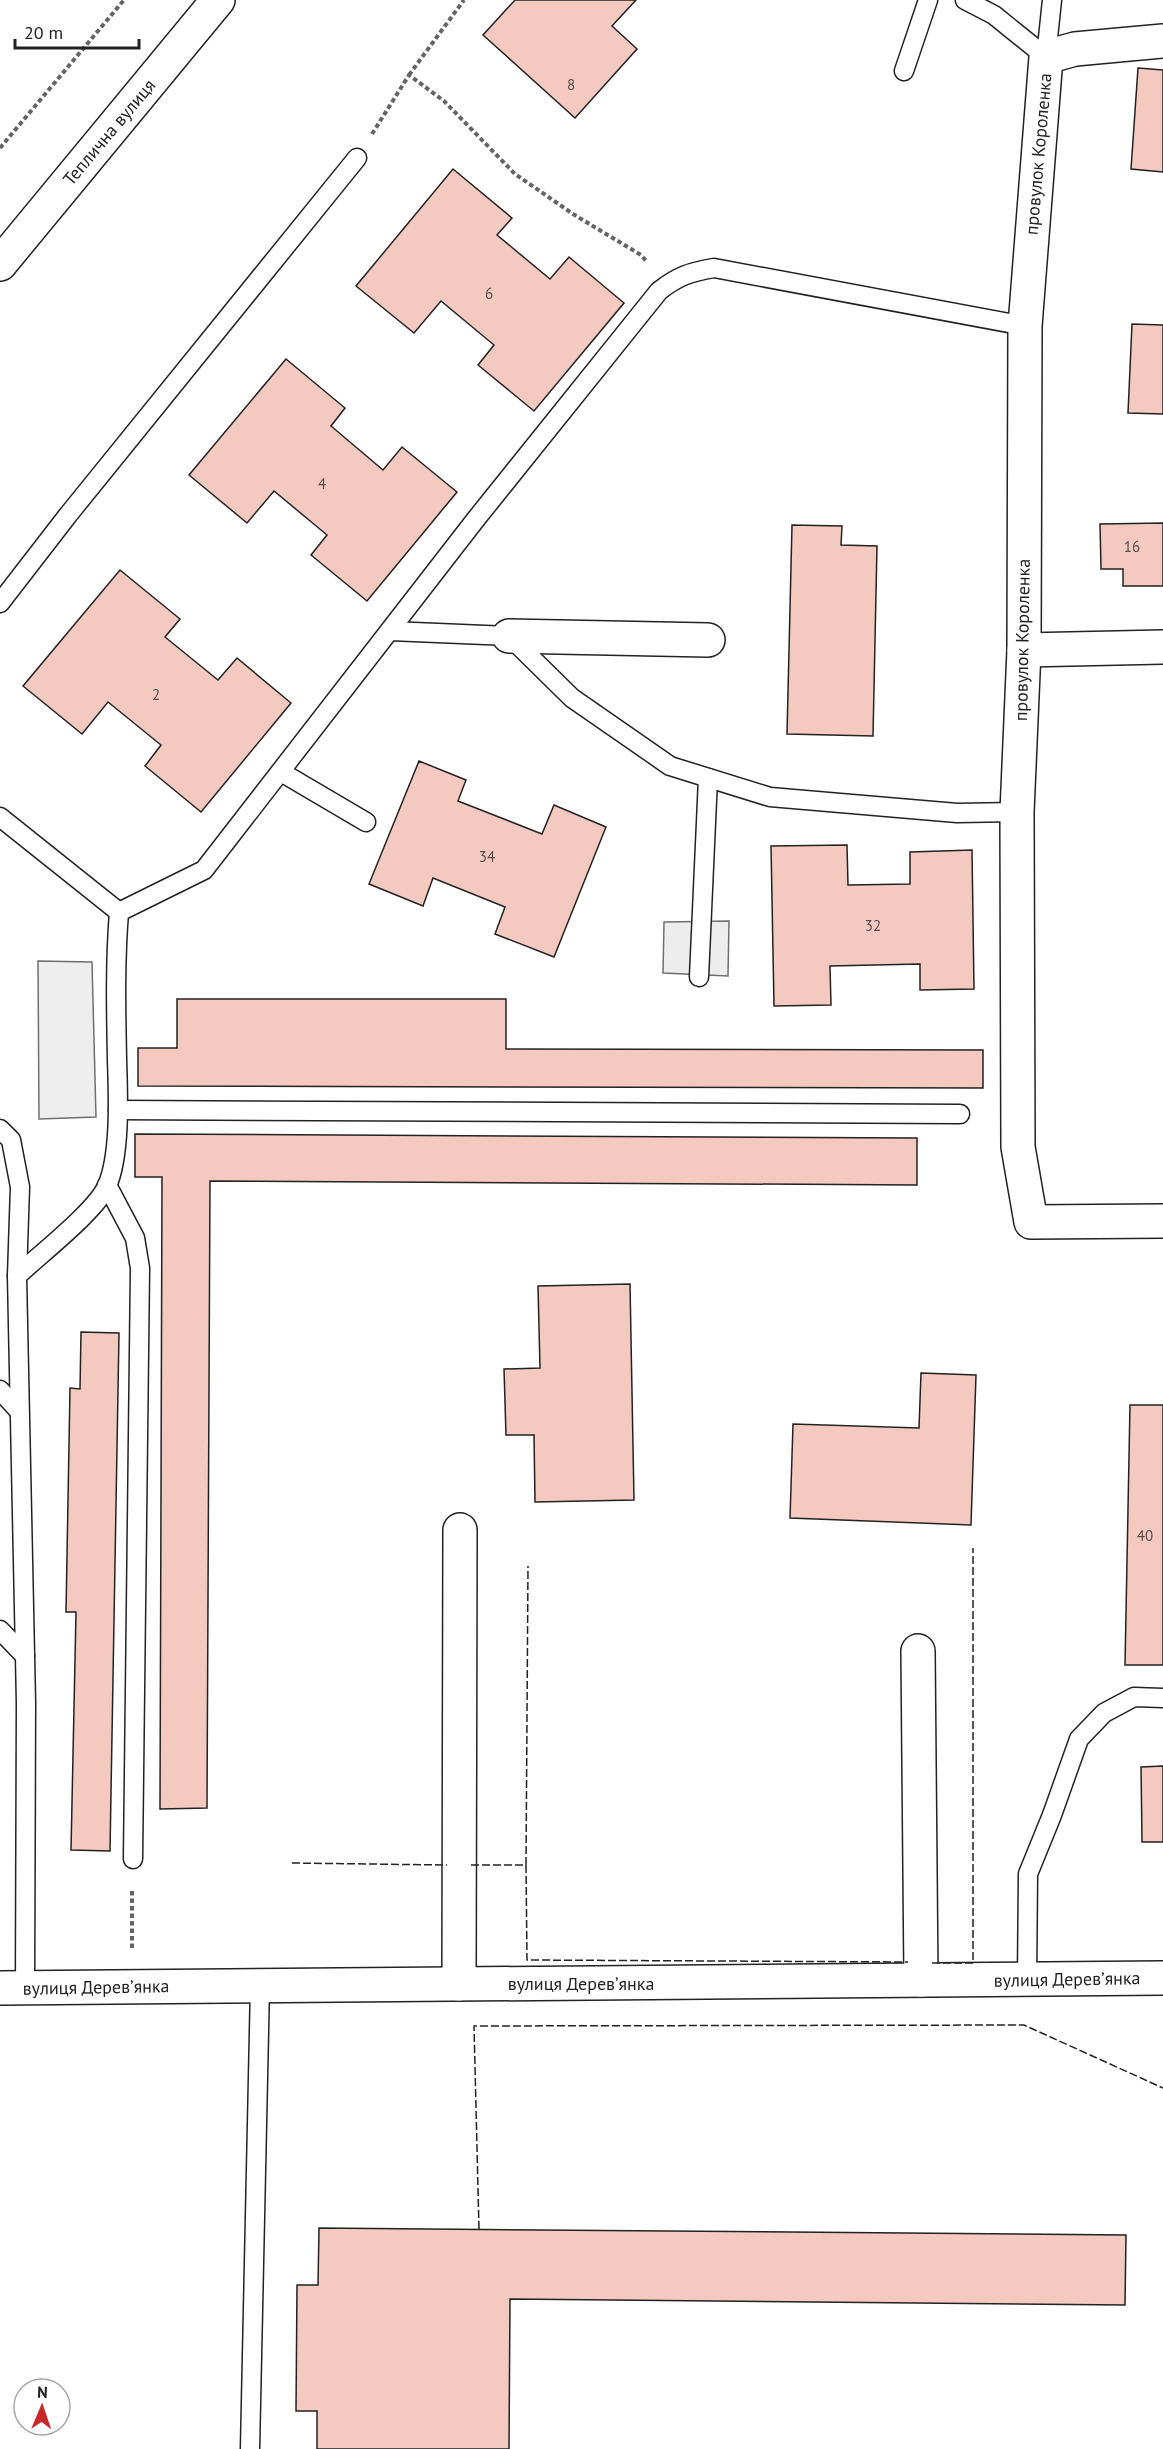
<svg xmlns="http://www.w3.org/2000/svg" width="1163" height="2449" font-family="'PT Sans',sans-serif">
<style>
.green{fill:#eee;stroke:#6f6f6f;stroke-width:1.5}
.parking{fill:#ededed;stroke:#6f6f6f;stroke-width:1.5}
.building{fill:#f3c9c0;stroke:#222;stroke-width:1.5}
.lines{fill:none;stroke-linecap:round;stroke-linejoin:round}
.lane-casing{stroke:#222;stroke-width:21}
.street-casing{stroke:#222;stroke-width:36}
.secondary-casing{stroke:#222;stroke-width:36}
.path{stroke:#646464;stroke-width:4;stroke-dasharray:4.5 3;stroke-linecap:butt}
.lane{stroke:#fff;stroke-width:18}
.street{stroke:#fff;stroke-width:33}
.secondary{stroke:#fff;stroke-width:33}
.fence{stroke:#222;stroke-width:1.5;stroke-dasharray:8 3;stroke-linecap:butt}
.labels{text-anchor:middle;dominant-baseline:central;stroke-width:4.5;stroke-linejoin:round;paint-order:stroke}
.number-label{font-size:15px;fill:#564c4a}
.street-label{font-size:18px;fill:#222;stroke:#fff}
</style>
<rect width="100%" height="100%" fill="#fff"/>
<polygon class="green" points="38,961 92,962 96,1117 39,1119"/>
<polygon class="parking" points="729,921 728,976 663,973 664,922"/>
<g class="building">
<polygon points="515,0 636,0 612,26 637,49 575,118 483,35"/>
<polygon points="1138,68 1163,70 1163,172 1131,169"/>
<polygon points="453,169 512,218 497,235 550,279 569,257 624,303 534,411 478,365 494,345 441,301 414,333 356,286"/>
<polygon points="1132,324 1163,325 1163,414 1128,413"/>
<polygon points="286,359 345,408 331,426 383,470 402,447 457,492 367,601 311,555 327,535 274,491 247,523 189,475"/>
<polygon points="1163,523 1163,586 1123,586 1123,569 1101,569 1100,524"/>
<polygon points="792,525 842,526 841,545 877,546 873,736 787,734"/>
<polygon points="120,570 180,619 165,637 218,680 237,658 291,703 201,812 145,766 161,745 108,702 82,734 23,686"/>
<polygon points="419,761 466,780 458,801 542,834 554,805 606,827 554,957 495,934 505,907 433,878 423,906 369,884"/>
<polygon points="847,845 848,885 910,884 910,852 972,850 974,989 920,990 920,964 830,966 831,1005 774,1006 771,846"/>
<polygon points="177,999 506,999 506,1049 983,1050 983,1088 138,1086 138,1048 177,1048"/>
<polygon points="135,1134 917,1138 917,1185 210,1181 207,1808 160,1809 162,1177 135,1177"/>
<polygon points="630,1284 634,1500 535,1502 534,1435 506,1435 504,1369 540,1368 538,1286"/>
<polygon points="81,1332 119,1333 110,1851 71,1850 76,1612 66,1612 70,1388 80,1389"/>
<polygon points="921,1373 976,1375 971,1525 790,1518 793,1424 919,1428"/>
<polygon points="1130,1405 1163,1405 1163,1665 1125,1665"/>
<polygon points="1163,1766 1163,1842 1142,1842 1141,1767"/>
<polygon points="319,2228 1126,2235 1125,2305 510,2299 509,2449 317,2449 317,2411 296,2411 297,2285 318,2285"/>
</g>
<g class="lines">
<g class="lane-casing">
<g id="lane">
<polyline points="965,0 994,15 1046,57"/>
<polyline points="1046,57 1052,0"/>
<polyline points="904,71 928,0"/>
<polyline points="0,603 68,515 357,158"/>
<polyline points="390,631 509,636 572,698 670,766 770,797 957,813 1017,812"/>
<polyline points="281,772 366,822"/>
<polyline points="0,817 119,912"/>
<polyline points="699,977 708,778"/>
<polyline points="118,1110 960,1114"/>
<polyline points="0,1129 11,1140 20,1187 17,1276"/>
<polyline points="107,1185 135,1238 140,1268 133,1859"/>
<polyline points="0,1390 19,1411"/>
<polyline points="0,1630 25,1656"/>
<polyline points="1027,1980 1028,1874 1052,1815 1079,1739 1104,1713 1134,1697 1163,1698"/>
<path d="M25 1988 26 1703 17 1276C39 1255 96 1211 107 1186 121 1154 118 1093 117 1059 116 1010 115 961 119 912L204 870 476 519 659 291C678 276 690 272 714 268L1025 326"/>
<polyline points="250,2449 260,1985"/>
</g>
</g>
<g class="street-casing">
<g id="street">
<polyline points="1163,41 1075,49 1046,57 1025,326 1024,650 1017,812 1018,1147 1031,1222 1163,1221"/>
<polyline points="509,636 708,640"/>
<polyline points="1024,650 1163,647"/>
<polyline points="918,1651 921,1980"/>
<polyline points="459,1984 460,1530"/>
<polyline points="0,1988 1163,1978"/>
</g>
</g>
<g class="secondary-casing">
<polyline id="secondary" points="0,264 218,0"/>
</g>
<g class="path">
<polyline points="409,75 464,0"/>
<polyline points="372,134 409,75 444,101 515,174 573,214 641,255 647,262"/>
<polyline points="0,148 124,0"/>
<polyline points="132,1948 132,1890"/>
</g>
<use href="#lane" class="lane"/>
<use href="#street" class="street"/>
<use href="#secondary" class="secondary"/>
<g class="fence">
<polyline points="292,1863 447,1865"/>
<polyline points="471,1865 526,1865 528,1566"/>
<polyline points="526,1865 527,1960 908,1962"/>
<polyline points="932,1963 973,1963 973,1548"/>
<polyline points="479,2229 474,2026 1024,2025 1163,2088"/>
</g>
</g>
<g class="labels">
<g class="number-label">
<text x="571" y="84">8</text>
<text x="489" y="293">6</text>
<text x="322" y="483">4</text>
<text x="1132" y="546">16</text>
<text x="156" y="694">2</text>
<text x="487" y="856">34</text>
<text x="873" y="925">32</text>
<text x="1145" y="1535">40</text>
</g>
<g class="street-label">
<text transform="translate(109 132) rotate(-50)">Теплична вулиця</text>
<text transform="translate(1038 154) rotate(-85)">провулок Короленка</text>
<text transform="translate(1022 640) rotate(-89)">провулок Короленка</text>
<text transform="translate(1067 1979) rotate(-1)">вулиця Деревʼянка</text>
<text x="581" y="1983">вулиця Деревʼянка</text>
<text transform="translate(96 1987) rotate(-1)">вулиця Деревʼянка</text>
</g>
</g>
<g transform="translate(42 2407) rotate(2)"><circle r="28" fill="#ffffff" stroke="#a7a7a7" stroke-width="1.5"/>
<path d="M0-4.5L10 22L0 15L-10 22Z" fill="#c62828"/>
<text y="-9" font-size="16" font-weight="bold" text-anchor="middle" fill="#222222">N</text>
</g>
<path d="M15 39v9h124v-9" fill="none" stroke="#222222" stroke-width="3"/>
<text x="24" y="39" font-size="18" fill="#222222" stroke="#ffffff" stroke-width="4.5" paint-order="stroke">20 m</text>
</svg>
